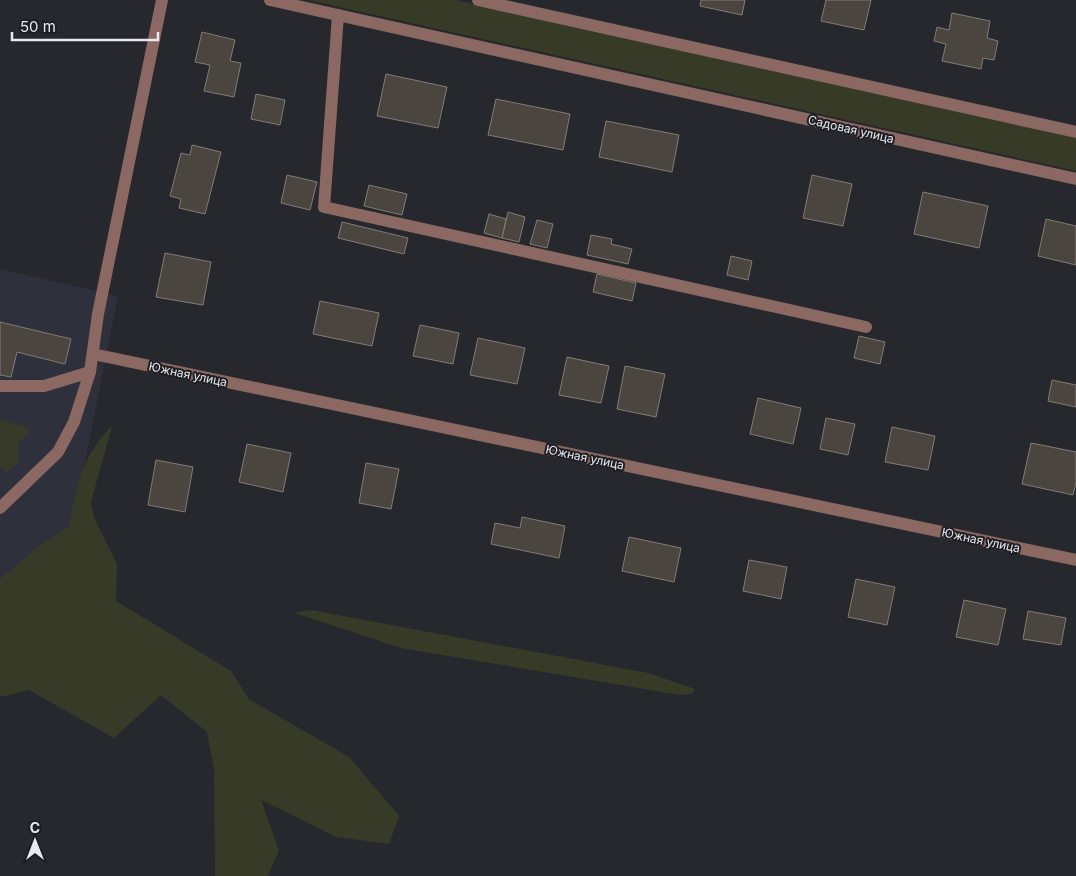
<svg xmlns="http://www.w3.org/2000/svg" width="1076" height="876" font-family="Inter,sans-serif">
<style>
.built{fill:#2e303c}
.green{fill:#383a28}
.building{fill:#4b4540;stroke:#827b76}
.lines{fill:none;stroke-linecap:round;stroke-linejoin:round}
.minor{stroke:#8b6861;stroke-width:12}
.labels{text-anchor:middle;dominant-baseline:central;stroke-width:4;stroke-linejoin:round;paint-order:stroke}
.street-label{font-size:12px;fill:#e8e9ed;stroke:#1e1f25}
</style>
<rect width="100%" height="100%" fill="#27282e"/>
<polygon class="built" points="0,269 118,296 63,573 0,590"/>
<g class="green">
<polygon points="308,0 455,0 1076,137 1076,171"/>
<polygon points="0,420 27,427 28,435 19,442 18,463 7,472 0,468"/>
<path d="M112 426 91 502 94 518 117 564 116 601 231 671 249 699 349 757 399 816 389 844 337 837 261 800 279 851 268 876H215L214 769 207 732 161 695 114 738 29 690 0 697V579L39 546 69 527C76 487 82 455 112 426Z"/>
<polygon points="311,610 648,673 695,689 692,694 680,695 401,648 295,613"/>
</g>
<g class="building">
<polygon points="701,0 745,0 742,15 700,6"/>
<polygon points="826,0 871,0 864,30 821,21"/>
<polygon points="952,13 990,21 987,38 998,41 994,60 983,58 981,69 942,61 946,44 934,41 937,27 949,30"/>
<polygon points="202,32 235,40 230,61 241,63 234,97 204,91 210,65 195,62"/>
<polygon points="386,74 447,87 438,128 377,116"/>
<polygon points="256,94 285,100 280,125 251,119"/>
<polygon points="496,99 570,114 563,150 488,135"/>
<polygon points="606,121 679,135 672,172 599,157"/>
<polygon points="192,145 221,152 205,214 179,208 181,199 170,196 181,153 190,155"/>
<polygon points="287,175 317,182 310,210 281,203"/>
<polygon points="812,175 852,184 843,226 803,218"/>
<polygon points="369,185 407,194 402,215 364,206"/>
<polygon points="923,192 988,206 979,248 914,234"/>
<polygon points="508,212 525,217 519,242 502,238"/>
<polygon points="489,214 506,219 502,238 484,233"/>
<polygon points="1046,219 1076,226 1076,265 1038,256"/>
<polygon points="537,220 553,224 547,248 530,244"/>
<polygon points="342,222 408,238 404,254 338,238"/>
<polygon points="591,235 612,239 611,244 632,249 628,264 587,255"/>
<polygon points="165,253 211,262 203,305 156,297"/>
<polygon points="731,256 752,261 748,280 727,275"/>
<polygon points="597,274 636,283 632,301 593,292"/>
<polygon points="320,301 379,313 372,346 313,334"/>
<polygon points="0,322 71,339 65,364 17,352 11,377 0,375"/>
<polygon points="420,325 459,333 453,364 413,356"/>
<polygon points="859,336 885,342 880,364 854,358"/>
<polygon points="478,338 525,348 517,384 470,375"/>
<polygon points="567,357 609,366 601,403 559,395"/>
<polygon points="625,366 665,374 656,417 617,409"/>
<polygon points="1052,380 1076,385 1076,407 1048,401"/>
<polygon points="758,398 801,408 793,444 750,434"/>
<polygon points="826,418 855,424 848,455 820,449"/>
<polygon points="892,427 935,436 928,470 885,462"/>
<polygon points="1031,443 1076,452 1076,482 1073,495 1022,484"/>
<polygon points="247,444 291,453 283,492 239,482"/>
<polygon points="156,460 193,467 185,512 148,505"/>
<polygon points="366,463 399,469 391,509 359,503"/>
<polygon points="522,517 565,526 559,558 491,544 495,523 520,528"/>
<polygon points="629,537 681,548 674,582 622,571"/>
<polygon points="749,560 787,567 781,599 743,591"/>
<polygon points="856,579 895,587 887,625 848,617"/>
<polygon points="964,600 1006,609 998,645 956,637"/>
<polygon points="1028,611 1066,618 1061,645 1023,639"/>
</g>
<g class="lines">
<g class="minor">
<polyline points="270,0 1076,179"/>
<polyline points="478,0 1076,132"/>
<polyline points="338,15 324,207 866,327"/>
<polyline points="93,354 1076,560"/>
<polyline points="0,386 44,386 90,372"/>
<polyline points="0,508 58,452 74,422 90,372 98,314 162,0"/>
</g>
</g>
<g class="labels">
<g class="street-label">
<text transform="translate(851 129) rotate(13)">Садовая улица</text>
<text transform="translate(188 374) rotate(12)">Южная улица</text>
<text transform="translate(585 457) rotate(12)">Южная улица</text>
<text transform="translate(981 540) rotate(12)">Южная улица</text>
</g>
</g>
<g transform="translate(35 841)" stroke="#1e1f25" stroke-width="4" paint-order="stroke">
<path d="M0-4L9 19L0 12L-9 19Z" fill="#e8e9ed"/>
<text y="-8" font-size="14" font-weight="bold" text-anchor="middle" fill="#e8e9ed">С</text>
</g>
<path d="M12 32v8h146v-8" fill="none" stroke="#e8e9ed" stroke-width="2.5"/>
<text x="20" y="32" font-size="15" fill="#e8e9ed" stroke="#1e1f25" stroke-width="4" paint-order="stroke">50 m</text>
</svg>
